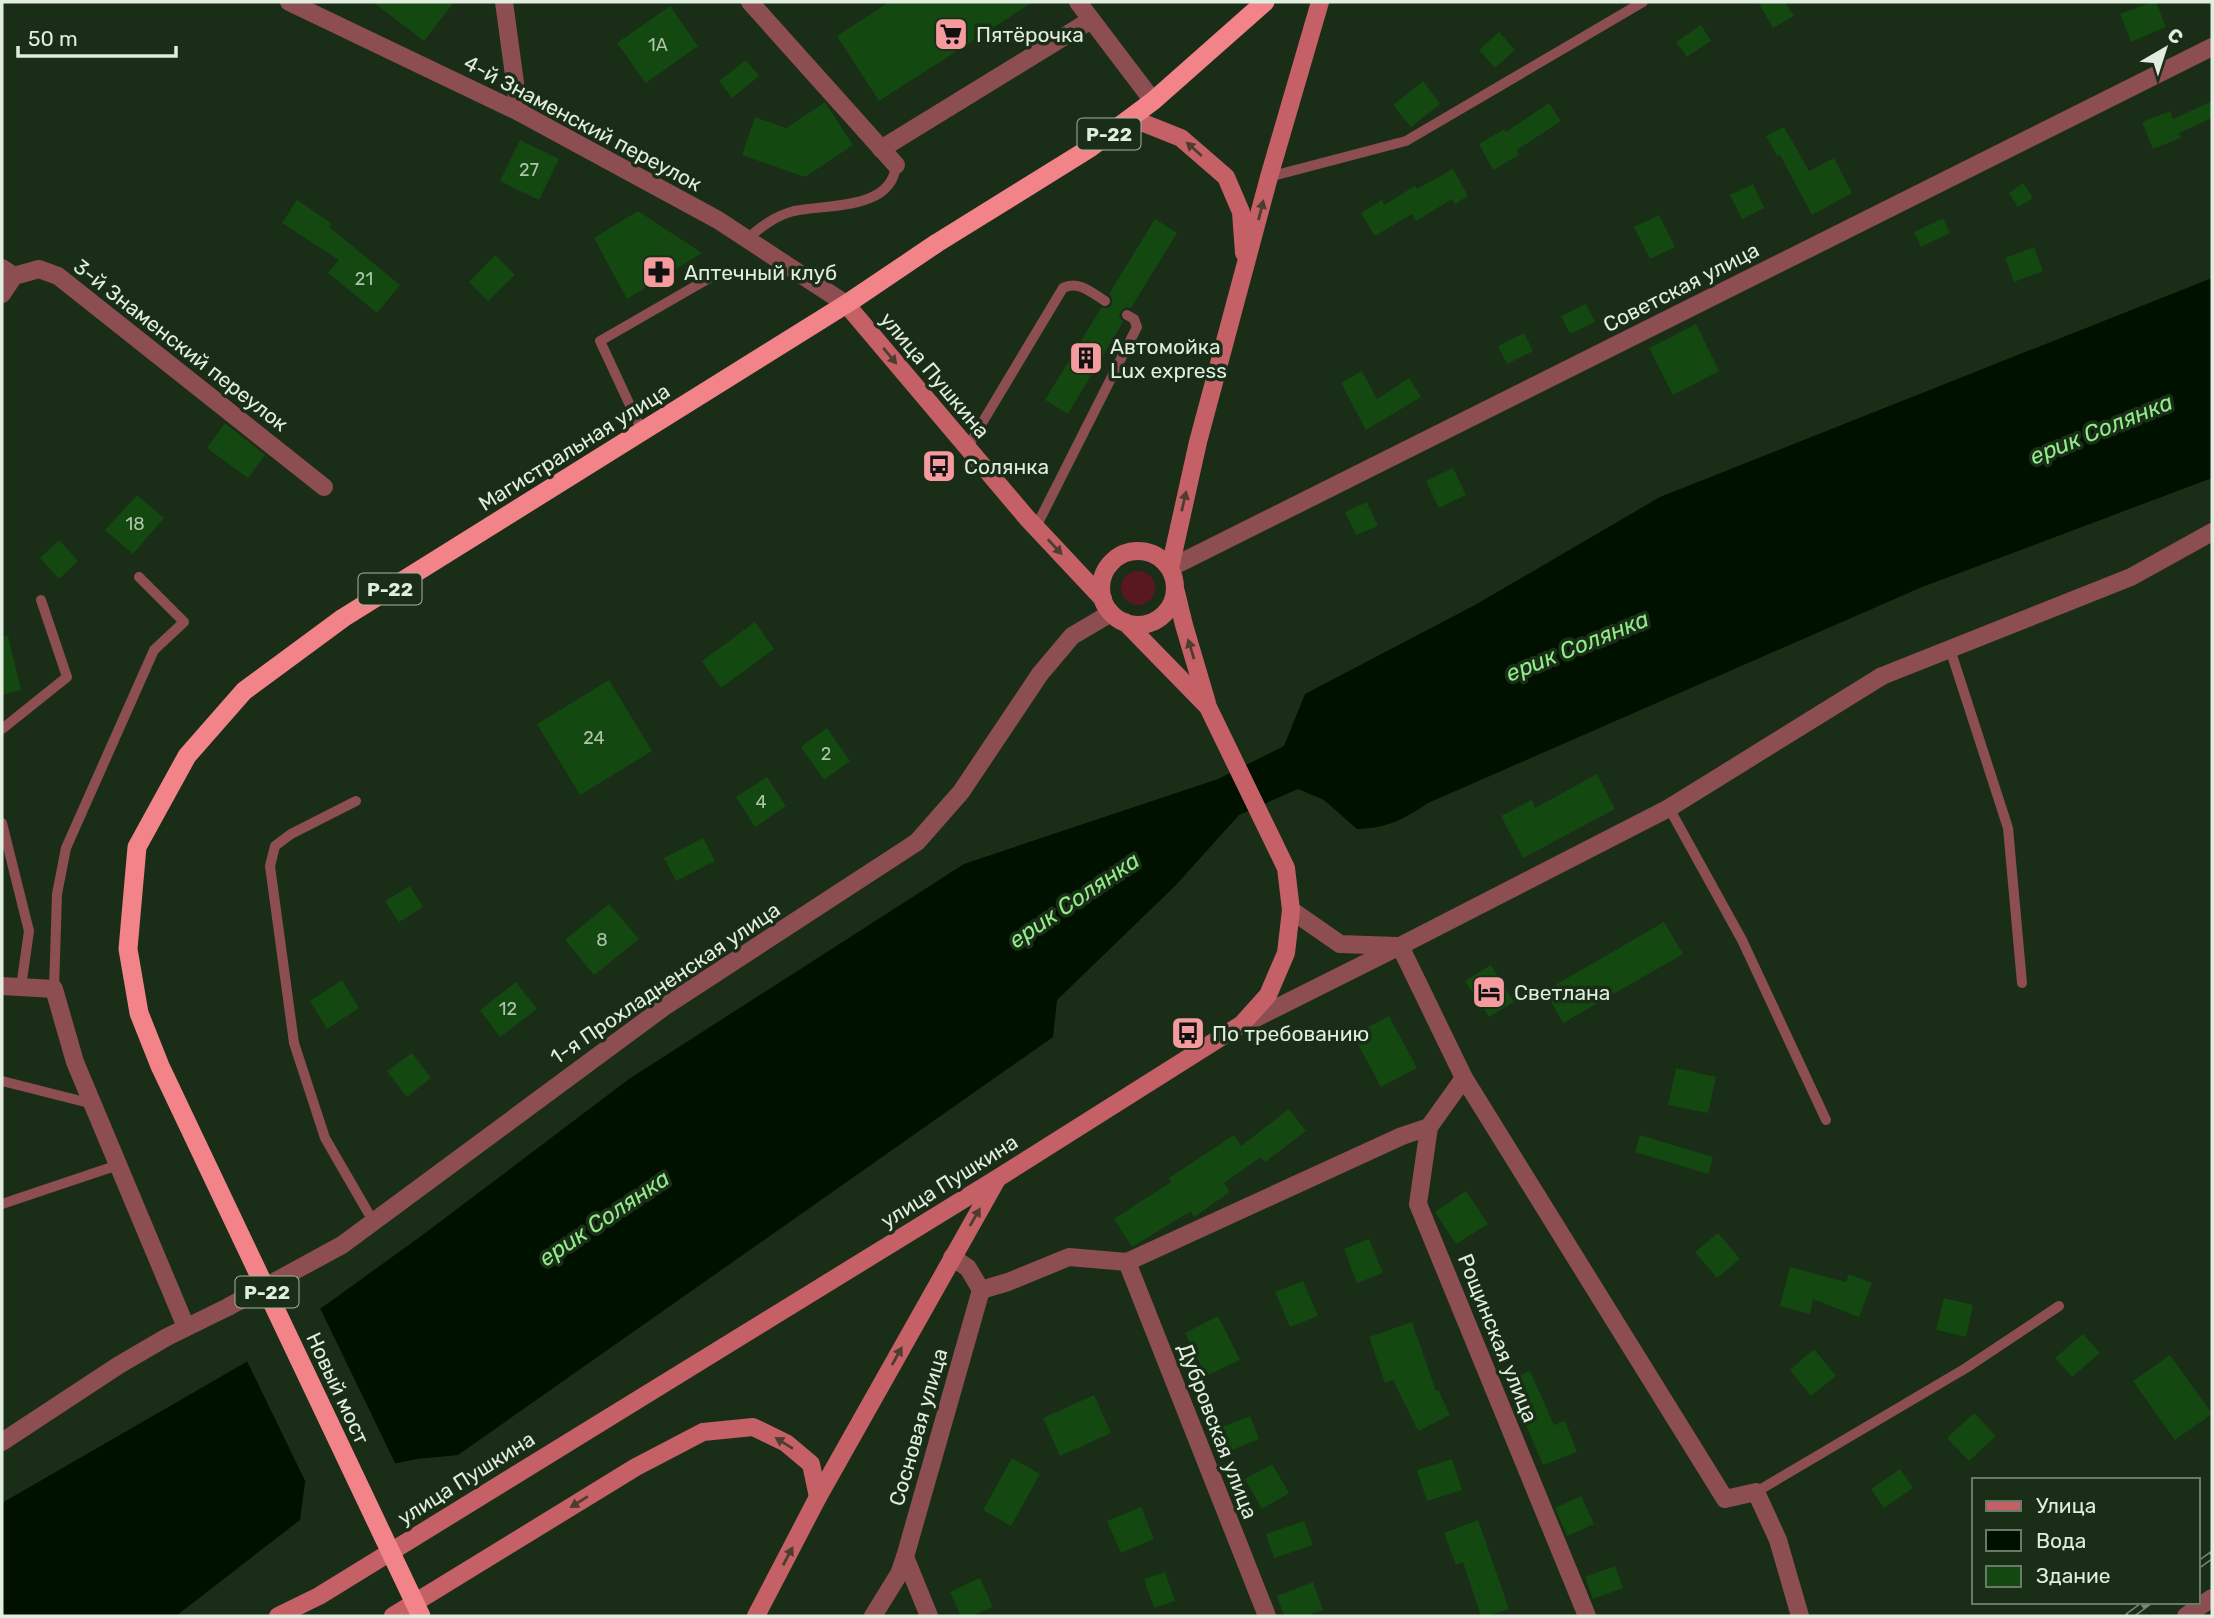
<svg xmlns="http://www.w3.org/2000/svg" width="2214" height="1618" font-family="Rubik,sans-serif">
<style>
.green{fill:#59181f}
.water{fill:#010}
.pier{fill:#192d17}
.building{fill:#134810}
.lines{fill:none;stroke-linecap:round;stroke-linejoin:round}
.service{stroke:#8c4e50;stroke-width:10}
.minor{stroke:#8c4e50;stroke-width:18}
.secondary{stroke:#c56166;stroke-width:18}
.trunk{stroke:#f28388;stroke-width:19}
.rail-casing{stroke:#778875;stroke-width:8}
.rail{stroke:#192d17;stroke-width:5;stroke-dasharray:16;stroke-linecap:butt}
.oneway{fill:#4d3d2f}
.labels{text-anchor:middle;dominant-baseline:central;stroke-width:7;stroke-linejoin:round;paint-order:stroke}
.number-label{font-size:18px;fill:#aec4ab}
.shield{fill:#192d17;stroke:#a5b4a3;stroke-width:2}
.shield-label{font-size:19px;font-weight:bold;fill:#e1eedf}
.poi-label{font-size:21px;fill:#e1eedf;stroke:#192d17;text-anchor:start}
.street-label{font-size:21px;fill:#e1eedf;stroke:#192d17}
.water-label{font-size:23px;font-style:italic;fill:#92ec8a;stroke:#192d17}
</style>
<rect width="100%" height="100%" fill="#192d17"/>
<circle class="green" cx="1138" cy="588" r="17"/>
<path class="water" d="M2212 278V478L1922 587 1428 803C1403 820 1387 828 1357 829L1324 800 1298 789 1239 815 1176 885 1057 1000 1053 1037 458 1455 417 1459 305 1482 300 1520 176 1616H2V1503L248 1361 424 1234 629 1079 964 864 1218 779 1284 746 1305 694 1475 605 1660 497Z"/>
<polygon class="pier" points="319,1306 397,1467 308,1485 308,1487 246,1359"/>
<g class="building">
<polygon points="373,2 454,2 424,41"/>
<polygon points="889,2 1033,2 879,101 837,36"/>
<polygon points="1758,2 1785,2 1794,16 1773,28"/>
<polygon points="2152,2 2156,2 2166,27 2131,42 2120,14"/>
<polygon points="670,6 698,46 646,83 617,43"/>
<polygon points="1701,25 1711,41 1687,57 1676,42"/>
<polygon points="1499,32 1515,50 1495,68 1479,50"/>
<polygon points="746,60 759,76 732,98 719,81"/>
<polygon points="1423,81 1440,104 1411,127 1393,105"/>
<polygon points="2212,101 2212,118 2179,133 2181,138 2153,149 2142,122 2170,111 2173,119"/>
<polygon points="825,102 853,145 805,177 742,155 755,117 786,128"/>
<polygon points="1549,103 1561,121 1517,150 1519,155 1493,170 1479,144 1504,129 1506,132"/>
<polygon points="1784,127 1809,171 1834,158 1852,193 1812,215 1780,155 1777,156 1766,136"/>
<polygon points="520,140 559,159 539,200 500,181"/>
<polygon points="1453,169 1468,196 1455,204 1452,199 1416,221 1412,214 1375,236 1361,213 1382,200 1384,205 1415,186 1417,189"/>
<polygon points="2023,183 2033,198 2018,207 2009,193"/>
<polygon points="1753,184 1764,208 1742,219 1730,195"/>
<polygon points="297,200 331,223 329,227 400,285 377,313 328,273 339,260 282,223"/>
<polygon points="638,211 702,253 627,299 594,238"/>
<polygon points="1659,215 1675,247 1650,259 1634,227"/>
<polygon points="1943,218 1950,233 1921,247 1914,232"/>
<polygon points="1155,219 1177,233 1131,308 1126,307 1121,311 1119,316 1123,322 1068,414 1045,400 1101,308 1108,308 1112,305 1112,298 1109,294"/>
<polygon points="2034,247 2043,271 2014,282 2005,258"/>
<polygon points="495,255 515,275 488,301 469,282"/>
<polygon points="1586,304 1595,322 1570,334 1561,316"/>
<polygon points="1696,324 1719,371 1673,395 1649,348"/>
<polygon points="1524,333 1533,351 1507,364 1498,346"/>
<polygon points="1362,371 1377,399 1409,378 1421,397 1366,430 1341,383"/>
<polygon points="225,423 265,455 248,478 207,448"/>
<polygon points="1453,468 1466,495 1439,508 1426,481"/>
<polygon points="137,495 164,518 133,554 105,530"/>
<polygon points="1367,502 1378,526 1356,535 1345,512"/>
<polygon points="59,540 78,561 59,579 40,558"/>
<polygon points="755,622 774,649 721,688 702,661"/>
<polygon points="8,636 21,690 2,695 2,637"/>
<polygon points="609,680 652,751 580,795 537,724"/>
<polygon points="827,728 850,761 824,780 801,747"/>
<polygon points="1597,774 1615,809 1523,858 1501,816 1532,800 1535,808"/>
<polygon points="767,777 786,806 755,827 736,797"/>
<polygon points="703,838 715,861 676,881 664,858"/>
<polygon points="410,886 423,907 399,922 385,901"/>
<polygon points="609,904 639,939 594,975 565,940"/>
<polygon points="1664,922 1683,954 1563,1023 1545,991"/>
<polygon points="1491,965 1514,1002 1489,1017 1465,981"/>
<polygon points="342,980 359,1008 327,1029 310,1001"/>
<polygon points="516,982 537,1009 500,1037 480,1010"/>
<polygon points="1389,1016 1417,1068 1381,1087 1353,1035"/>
<polygon points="412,1053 431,1078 407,1097 387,1071"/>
<polygon points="1676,1068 1716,1077 1708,1113 1668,1105"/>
<polygon points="1289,1109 1306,1131 1265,1162 1261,1157 1224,1183 1230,1192 1194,1217 1191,1211 1132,1247 1114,1219 1171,1182 1169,1178 1234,1135 1241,1146"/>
<polygon points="1640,1135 1713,1157 1708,1174 1635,1152"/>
<polygon points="1466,1191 1488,1224 1456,1244 1435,1212"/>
<polygon points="1718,1233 1740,1259 1717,1278 1695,1252"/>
<polygon points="1369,1239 1383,1273 1357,1283 1344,1249"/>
<polygon points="1790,1267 1846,1282 1849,1274 1872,1283 1859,1317 1813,1299 1810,1314 1780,1306"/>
<polygon points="1303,1281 1318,1316 1290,1327 1275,1292"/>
<polygon points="1944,1298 1973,1305 1966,1337 1936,1330"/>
<polygon points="1218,1316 1240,1360 1206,1376 1185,1333"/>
<polygon points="1412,1322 1436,1391 1438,1390 1450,1415 1418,1431 1393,1380 1385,1383 1369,1337"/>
<polygon points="2083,1334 2100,1353 2072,1377 2055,1358"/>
<polygon points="1814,1349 1836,1376 1811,1396 1790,1370"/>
<polygon points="2170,1355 2212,1414 2175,1440 2133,1381"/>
<polygon points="1530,1371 1554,1425 1565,1421 1577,1452 1543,1465 1507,1381"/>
<polygon points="1094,1395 1111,1433 1060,1456 1043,1418"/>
<polygon points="1974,1413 1996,1436 1969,1461 1947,1438"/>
<polygon points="1250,1416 1259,1439 1227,1452 1217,1429"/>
<polygon points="1012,1458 1040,1474 1011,1526 983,1510"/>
<polygon points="1452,1459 1462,1490 1427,1501 1417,1470"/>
<polygon points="1272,1464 1289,1493 1262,1509 1245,1479"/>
<polygon points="1900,1469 1913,1488 1884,1508 1871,1489"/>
<polygon points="1581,1496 1594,1524 1567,1536 1555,1508"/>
<polygon points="1141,1507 1154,1539 1121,1553 1107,1521"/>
<polygon points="1478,1520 1509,1609 1488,1616 1481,1616 1463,1562 1456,1565 1444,1533"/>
<polygon points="1304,1521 1313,1545 1274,1558 1266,1534"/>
<polygon points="1615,1566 1623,1588 1593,1599 1585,1577"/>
<polygon points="1165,1572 1175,1601 1154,1608 1144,1579"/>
<polygon points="980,1578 993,1607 972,1616 961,1616 950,1592"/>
<polygon points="1313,1582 1323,1610 1306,1616 1284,1616 1277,1596"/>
</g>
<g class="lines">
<g class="service">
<polyline points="1269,177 1406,141 1643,2"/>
<path d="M747 239C762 226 775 216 794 211 826 204 892 211 896 165"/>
<polyline points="642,431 600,341 713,276"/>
<path d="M967 448 1063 288C1078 280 1092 293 1105 301"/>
<polyline points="1036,527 1137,327 1134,319 1127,315"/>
<polyline points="1950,649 2008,828 2022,983"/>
<polyline points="2,729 67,677 41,600"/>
<polyline points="356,801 291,834 275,846 270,866 294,1043 325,1138 373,1221"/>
<polyline points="1669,808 1742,940 1826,1120"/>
<polyline points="2,823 29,931 21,987"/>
<polyline points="54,989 57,894 66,848 154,650 184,622 139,577"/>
<polyline points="2,1081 93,1104"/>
<polyline points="2,1204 118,1165"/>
<polyline points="1756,1492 1966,1368 2059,1306"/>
</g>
<g class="minor">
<polyline points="289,2 519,112 718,220 846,304"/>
<polyline points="504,2 519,112"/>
<polyline points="750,2 896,165"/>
<polyline points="1078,2 1153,101"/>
<polyline points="881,149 1091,20"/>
<polyline points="2,268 14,276 39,269 58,276 324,487"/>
<polyline points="2,294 14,276"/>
<polyline points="1170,568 2212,47"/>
<polyline points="1291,910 1340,944 1397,946"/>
<polyline points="1400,946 1464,1078 1725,1499 1756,1492 1778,1540 1800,1616"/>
<polyline points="2,986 54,989 75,1062 186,1327"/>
<polyline points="1244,1024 1400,946 1669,808 1882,676 2131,577 2212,532"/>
<polyline points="1464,1078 1429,1127 1418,1204 1587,1616"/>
<polyline points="1127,1262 1267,1616"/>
<polyline points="981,1290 1008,1282 1069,1257 1127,1262 1402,1136 1429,1127"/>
<polyline points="2,1442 119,1365 167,1337 228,1307 342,1245 664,1007 917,842 961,792 1040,674 1072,636 1111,613"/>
<polyline points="873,1616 899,1574 905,1557"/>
<polyline points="929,1616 905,1557 981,1290 968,1268 952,1257"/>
<polyline points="2186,1616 2212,1598"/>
</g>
<g class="secondary">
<polyline points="1131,118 1181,138 1226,177 1241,212 1244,253"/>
<polyline points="846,304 1027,518 1103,599"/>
<circle cx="1138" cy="588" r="37"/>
<polyline points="1170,568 1198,442 1269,177 1320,2"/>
<polyline points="1176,592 1184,625 1207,703"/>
<polyline points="278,1616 319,1596 998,1178 1242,1024 1268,995 1286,953 1291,910 1286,868 1208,707 1125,622"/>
<polyline points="393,1616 636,1467 703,1432 753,1427 786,1443 811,1464 818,1497"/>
<polyline points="756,1616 818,1497 996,1181"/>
</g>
<polyline class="trunk" points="421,1616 160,1066 139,1013 128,949 137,847 187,756 244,691 343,618 851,301 937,243 1090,148 1153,101 1265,2"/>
<g class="rail-casing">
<g id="rail">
<polyline points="2198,1565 2212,1555"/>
<polyline points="2129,1616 2148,1602"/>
</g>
</g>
<use href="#rail" class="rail"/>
</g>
<defs><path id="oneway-solid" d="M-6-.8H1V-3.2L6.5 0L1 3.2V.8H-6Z" transform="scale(1.75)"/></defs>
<g class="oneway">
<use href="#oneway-solid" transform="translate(1194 149) rotate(-138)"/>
<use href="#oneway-solid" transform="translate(1261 210) rotate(-76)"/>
<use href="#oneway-solid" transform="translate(890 356) rotate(50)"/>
<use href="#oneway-solid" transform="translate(1184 501) rotate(-77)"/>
<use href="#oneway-solid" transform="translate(1055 547) rotate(47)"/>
<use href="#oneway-solid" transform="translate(1191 649) rotate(-107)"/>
<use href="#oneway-solid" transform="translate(975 1217) rotate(-60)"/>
<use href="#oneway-solid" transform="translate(897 1356) rotate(-61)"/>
<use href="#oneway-solid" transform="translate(784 1443) rotate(-148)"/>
<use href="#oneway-solid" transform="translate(579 1502) rotate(148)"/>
<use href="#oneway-solid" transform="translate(788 1556) rotate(-62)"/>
</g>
<defs>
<g id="supermarket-square" transform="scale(1.75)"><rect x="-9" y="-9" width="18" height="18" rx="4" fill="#f59b9d" stroke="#192d17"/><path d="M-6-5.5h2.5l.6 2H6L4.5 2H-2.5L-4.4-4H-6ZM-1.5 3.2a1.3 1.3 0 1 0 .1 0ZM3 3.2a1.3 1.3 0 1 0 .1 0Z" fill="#111"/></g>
<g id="pharmacy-square" transform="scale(1.75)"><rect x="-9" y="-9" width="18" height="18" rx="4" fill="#f59b9d" stroke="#192d17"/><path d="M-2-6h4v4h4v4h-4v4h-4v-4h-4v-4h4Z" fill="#111"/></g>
<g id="building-square" transform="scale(1.75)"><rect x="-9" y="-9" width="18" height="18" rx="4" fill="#f59b9d" stroke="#192d17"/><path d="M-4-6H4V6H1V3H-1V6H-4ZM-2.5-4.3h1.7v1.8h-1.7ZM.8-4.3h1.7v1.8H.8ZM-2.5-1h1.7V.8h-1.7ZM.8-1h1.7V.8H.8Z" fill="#111"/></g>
<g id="bus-square" transform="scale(1.75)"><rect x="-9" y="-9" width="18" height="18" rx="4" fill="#f59b9d" stroke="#192d17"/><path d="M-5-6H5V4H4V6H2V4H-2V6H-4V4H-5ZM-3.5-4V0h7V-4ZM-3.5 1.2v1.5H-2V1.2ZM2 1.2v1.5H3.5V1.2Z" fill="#111"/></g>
<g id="hotel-square" transform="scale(1.75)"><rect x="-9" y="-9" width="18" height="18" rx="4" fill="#f59b9d" stroke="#192d17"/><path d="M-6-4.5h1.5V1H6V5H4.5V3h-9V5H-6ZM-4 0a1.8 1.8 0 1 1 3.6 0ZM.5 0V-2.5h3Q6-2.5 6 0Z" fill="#111"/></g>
</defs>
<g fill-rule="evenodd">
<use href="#supermarket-square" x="951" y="34"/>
<use href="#pharmacy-square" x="659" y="272"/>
<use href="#building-square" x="1086" y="358"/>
<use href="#bus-square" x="939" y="466"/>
<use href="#hotel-square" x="1489" y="992"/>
<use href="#bus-square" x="1188" y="1033"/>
</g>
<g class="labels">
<g class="number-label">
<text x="658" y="45">1А</text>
<text x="529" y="170">27</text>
<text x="364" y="279">21</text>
<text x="135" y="524">18</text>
<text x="594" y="738">24</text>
<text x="826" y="754">2</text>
<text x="761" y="802">4</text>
<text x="602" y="940">8</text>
<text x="508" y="1009">12</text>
</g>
<g class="shield">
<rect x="1077.5" y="118.5" width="63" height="31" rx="5"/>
<rect x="358.5" y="573.5" width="63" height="31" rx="5"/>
<rect x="235.5" y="1276.5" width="63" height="31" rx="5"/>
</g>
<g class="shield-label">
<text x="1109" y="134">Р-22</text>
<text x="390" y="589">Р-22</text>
<text x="267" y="1292">Р-22</text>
</g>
<g class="poi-label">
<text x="976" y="34">Пятёрочка</text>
<text x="684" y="272">Аптечный клуб</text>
<text x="1110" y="346">Автомойка<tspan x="1110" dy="24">Lux express</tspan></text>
<text x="964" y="466">Солянка</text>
<text x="1514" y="992">Светлана</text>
<text x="1212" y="1033">По требованию</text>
</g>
<g class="street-label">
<text transform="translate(583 123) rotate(28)">4-й Знаменский переулок</text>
<text transform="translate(1681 287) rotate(-27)">Советская улица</text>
<text transform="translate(181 345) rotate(38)">3-й Знаменский переулок</text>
<text transform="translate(935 375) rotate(50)">улица Пушкина</text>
<text transform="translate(574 447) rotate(-32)">Магистральная улица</text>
<text transform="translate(665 983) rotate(-34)">1-я Прохладненская улица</text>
<text transform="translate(949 1181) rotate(-32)">улица Пушкина</text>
<text transform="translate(1498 1338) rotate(68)">Рощинская улица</text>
<text transform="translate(338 1388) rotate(65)">Новый мост</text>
<text transform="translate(918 1427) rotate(-74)">Сосновая улица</text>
<text transform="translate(1218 1431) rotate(69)">Дубровская улица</text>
<text transform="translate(466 1478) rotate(-32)">улица Пушкина</text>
</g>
<g class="water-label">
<text transform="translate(2101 429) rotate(-22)">ерик Солянка</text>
<text transform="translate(1577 646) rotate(-22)">ерик Солянка</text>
<text transform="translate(1074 900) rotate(-34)">ерик Солянка</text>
<text transform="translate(604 1218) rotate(-34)">ерик Солянка</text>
</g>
</g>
<rect width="2214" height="1618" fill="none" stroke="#e1eedf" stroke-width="7"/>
<rect x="1972" y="1478" width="228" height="126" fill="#192d17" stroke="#697a67" stroke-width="2"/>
<rect x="1986" y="1501" width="35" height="10" fill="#c56166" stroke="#697a67" stroke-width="2"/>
<text x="2036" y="1513" font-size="21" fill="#e1eedf">Улица</text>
<rect x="1986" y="1530" width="35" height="21" fill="#001100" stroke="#697a67" stroke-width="2"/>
<text x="2036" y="1548" font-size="21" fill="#e1eedf">Вода</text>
<rect x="1986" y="1566" width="35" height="21" fill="#134810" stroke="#697a67" stroke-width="2"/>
<text x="2036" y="1583" font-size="21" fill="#e1eedf">Здание</text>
<g transform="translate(2165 49) rotate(39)" stroke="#192d17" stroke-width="5" paint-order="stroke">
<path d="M0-5L12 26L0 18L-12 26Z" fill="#e1eedf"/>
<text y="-10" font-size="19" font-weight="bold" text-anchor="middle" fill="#e1eedf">С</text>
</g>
<path d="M18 46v10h158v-10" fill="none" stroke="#e1eedf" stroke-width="3.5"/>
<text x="28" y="46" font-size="21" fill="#e1eedf" stroke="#192d17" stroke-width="5" paint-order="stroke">50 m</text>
</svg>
